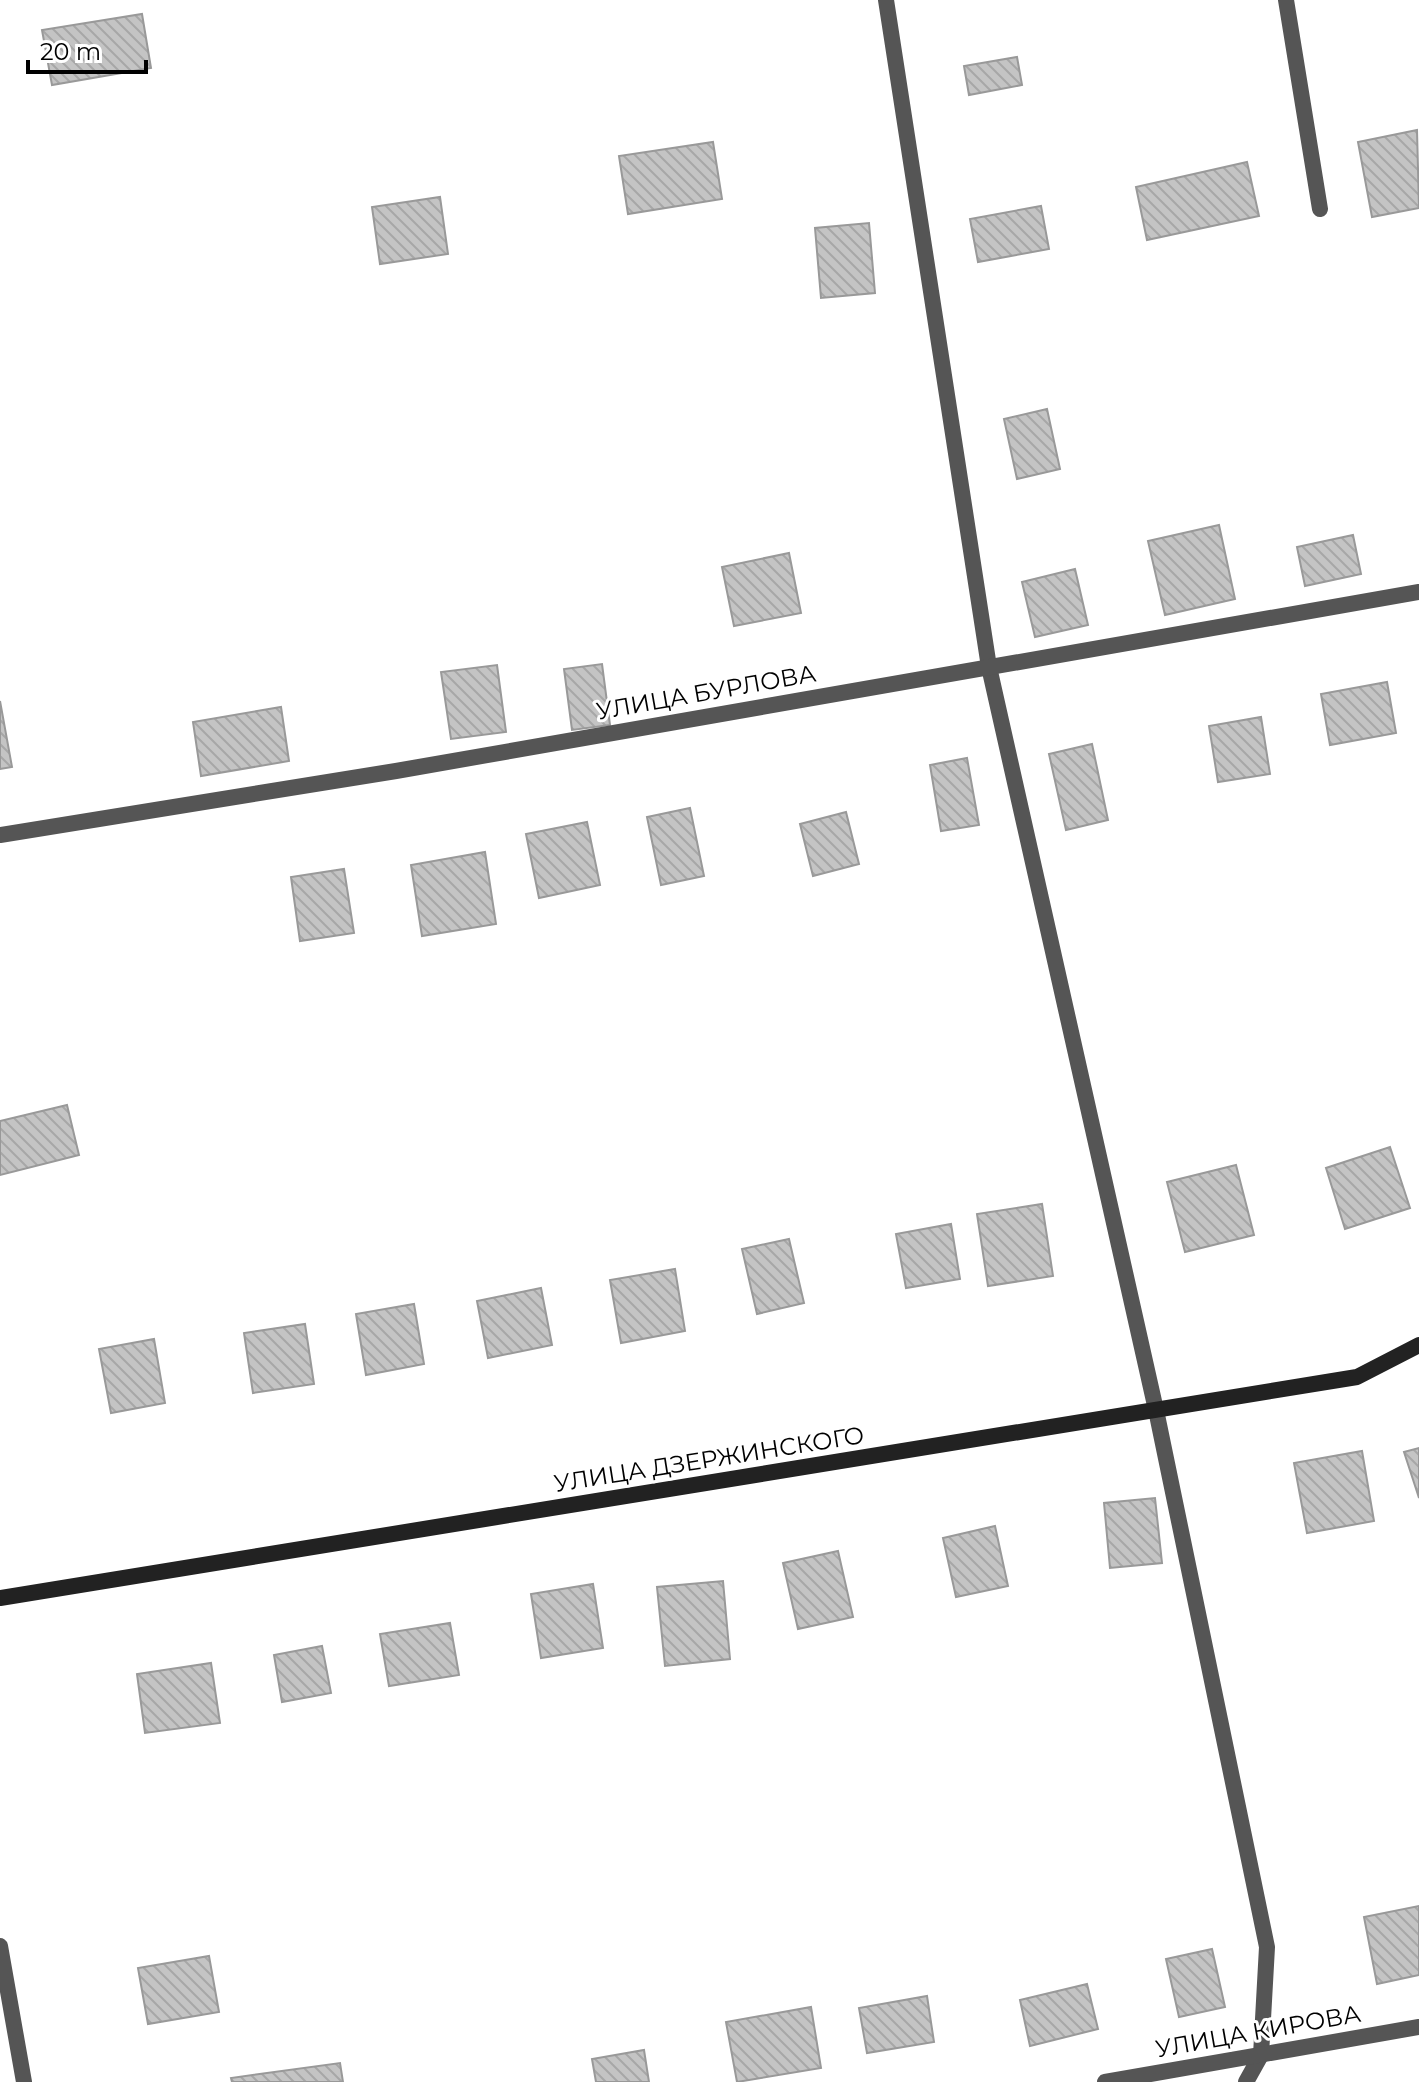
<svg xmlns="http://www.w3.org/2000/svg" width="1419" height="2082" font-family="Montserrat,sans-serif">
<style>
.building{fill:url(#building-back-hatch);stroke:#999;stroke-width:2}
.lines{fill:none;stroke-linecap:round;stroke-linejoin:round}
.lane{stroke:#555;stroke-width:16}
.street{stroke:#555;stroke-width:16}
.secondary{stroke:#222;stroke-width:16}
.labels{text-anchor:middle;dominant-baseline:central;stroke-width:6;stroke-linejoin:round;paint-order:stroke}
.street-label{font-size:24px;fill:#000;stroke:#fff}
</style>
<defs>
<pattern id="building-back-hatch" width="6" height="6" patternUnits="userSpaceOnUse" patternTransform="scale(2)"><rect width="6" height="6" fill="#c4c4c4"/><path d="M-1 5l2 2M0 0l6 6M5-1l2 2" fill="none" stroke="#a7a7a7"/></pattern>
</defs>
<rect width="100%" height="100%" fill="#fff"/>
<g class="building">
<polygon points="142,14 151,68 52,85 42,30"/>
<polygon points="1017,57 1022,85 969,95 964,66"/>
<polygon points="1417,130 1419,208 1372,217 1358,142"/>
<polygon points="713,142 722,199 628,214 619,156"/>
<polygon points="1247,162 1259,216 1147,240 1136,187"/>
<polygon points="440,197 448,254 380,264 372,207"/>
<polygon points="1041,206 1049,249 978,262 970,219"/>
<polygon points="869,223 875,293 821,298 815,228"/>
<polygon points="1047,409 1060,469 1017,479 1004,419"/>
<polygon points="1219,525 1235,599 1165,615 1148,541"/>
<polygon points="1353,535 1361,574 1305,586 1297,547"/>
<polygon points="789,553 801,613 734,626 722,567"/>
<polygon points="1075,569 1088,625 1035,637 1022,582"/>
<polygon points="602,664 610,725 572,730 564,669"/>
<polygon points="497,665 506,732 451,739 441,672"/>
<polygon points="1387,682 1396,733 1330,745 1321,694"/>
<polygon points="0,701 12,767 0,769"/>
<polygon points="281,707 289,761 201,776 193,722"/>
<polygon points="1261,717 1270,774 1218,782 1209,726"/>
<polygon points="1092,744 1108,820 1066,830 1049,754"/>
<polygon points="967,758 979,825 941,831 930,765"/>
<polygon points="690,808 704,876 661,885 647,817"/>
<polygon points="846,812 859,864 813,876 800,824"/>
<polygon points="587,822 600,885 539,898 526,834"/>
<polygon points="485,852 496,924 422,936 411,865"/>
<polygon points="344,869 354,933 300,941 291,877"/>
<polygon points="67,1105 79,1155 0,1175 0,1121"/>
<polygon points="1390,1147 1410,1208 1345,1229 1326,1168"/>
<polygon points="1236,1165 1254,1235 1185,1252 1167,1182"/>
<polygon points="1042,1204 1053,1276 988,1286 977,1214"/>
<polygon points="951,1224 960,1279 906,1288 896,1234"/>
<polygon points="789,1239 804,1303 757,1314 742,1249"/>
<polygon points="675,1269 685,1331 621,1343 610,1280"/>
<polygon points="541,1288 552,1345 488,1358 477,1301"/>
<polygon points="414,1304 424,1364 366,1375 356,1314"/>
<polygon points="305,1324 314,1384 253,1393 244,1333"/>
<polygon points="154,1339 165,1403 111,1413 99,1349"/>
<polygon points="1419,1448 1419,1498 1404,1452"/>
<polygon points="1362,1451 1374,1521 1307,1533 1294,1463"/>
<polygon points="1155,1498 1162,1563 1110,1568 1104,1503"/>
<polygon points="995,1526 1008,1586 956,1597 943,1538"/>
<polygon points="838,1551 853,1617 798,1629 783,1563"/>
<polygon points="723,1581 730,1659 665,1666 657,1587"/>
<polygon points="593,1584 603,1648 541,1658 531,1594"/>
<polygon points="450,1623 459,1675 389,1686 380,1634"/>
<polygon points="322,1646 331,1693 282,1702 274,1655"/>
<polygon points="211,1663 220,1723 145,1733 137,1674"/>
<polygon points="1419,1906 1419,1975 1377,1984 1364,1917"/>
<polygon points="1212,1949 1225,2007 1179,2017 1166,1959"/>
<polygon points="209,1956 219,2012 148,2024 138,1968"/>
<polygon points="1087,1984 1098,2029 1030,2046 1020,2000"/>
<polygon points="927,1996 934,2042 867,2053 859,2008"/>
<polygon points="811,2007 821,2068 737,2082 726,2022"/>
<polygon points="644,2050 649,2082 596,2082 592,2059"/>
<polygon points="340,2063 343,2082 232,2082 231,2078"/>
</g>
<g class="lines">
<polyline class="lane" points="1286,0 1320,209"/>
<g class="street">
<polyline points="886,0 989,667 1156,1410 1267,1947 1261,2055 1246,2082"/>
<polyline points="0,835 396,771 1419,592"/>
<polyline points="0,1946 24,2082"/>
<polyline points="1105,2082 1419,2027"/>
</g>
<polyline class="secondary" points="0,1598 1357,1377 1419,1345"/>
</g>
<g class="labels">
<g class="street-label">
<text transform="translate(706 692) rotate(-10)">УЛИЦА БУРЛОВА</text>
<text transform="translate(709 1459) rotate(-9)">УЛИЦА ДЗЕРЖИНСКОГО</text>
<text transform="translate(1258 2031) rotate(-10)">УЛИЦА КИРОВА</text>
</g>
</g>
<path d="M28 60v12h118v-12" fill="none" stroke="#000000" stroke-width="4"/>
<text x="40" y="60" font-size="24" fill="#000000" stroke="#ffffff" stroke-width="6" paint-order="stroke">20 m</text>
</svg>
